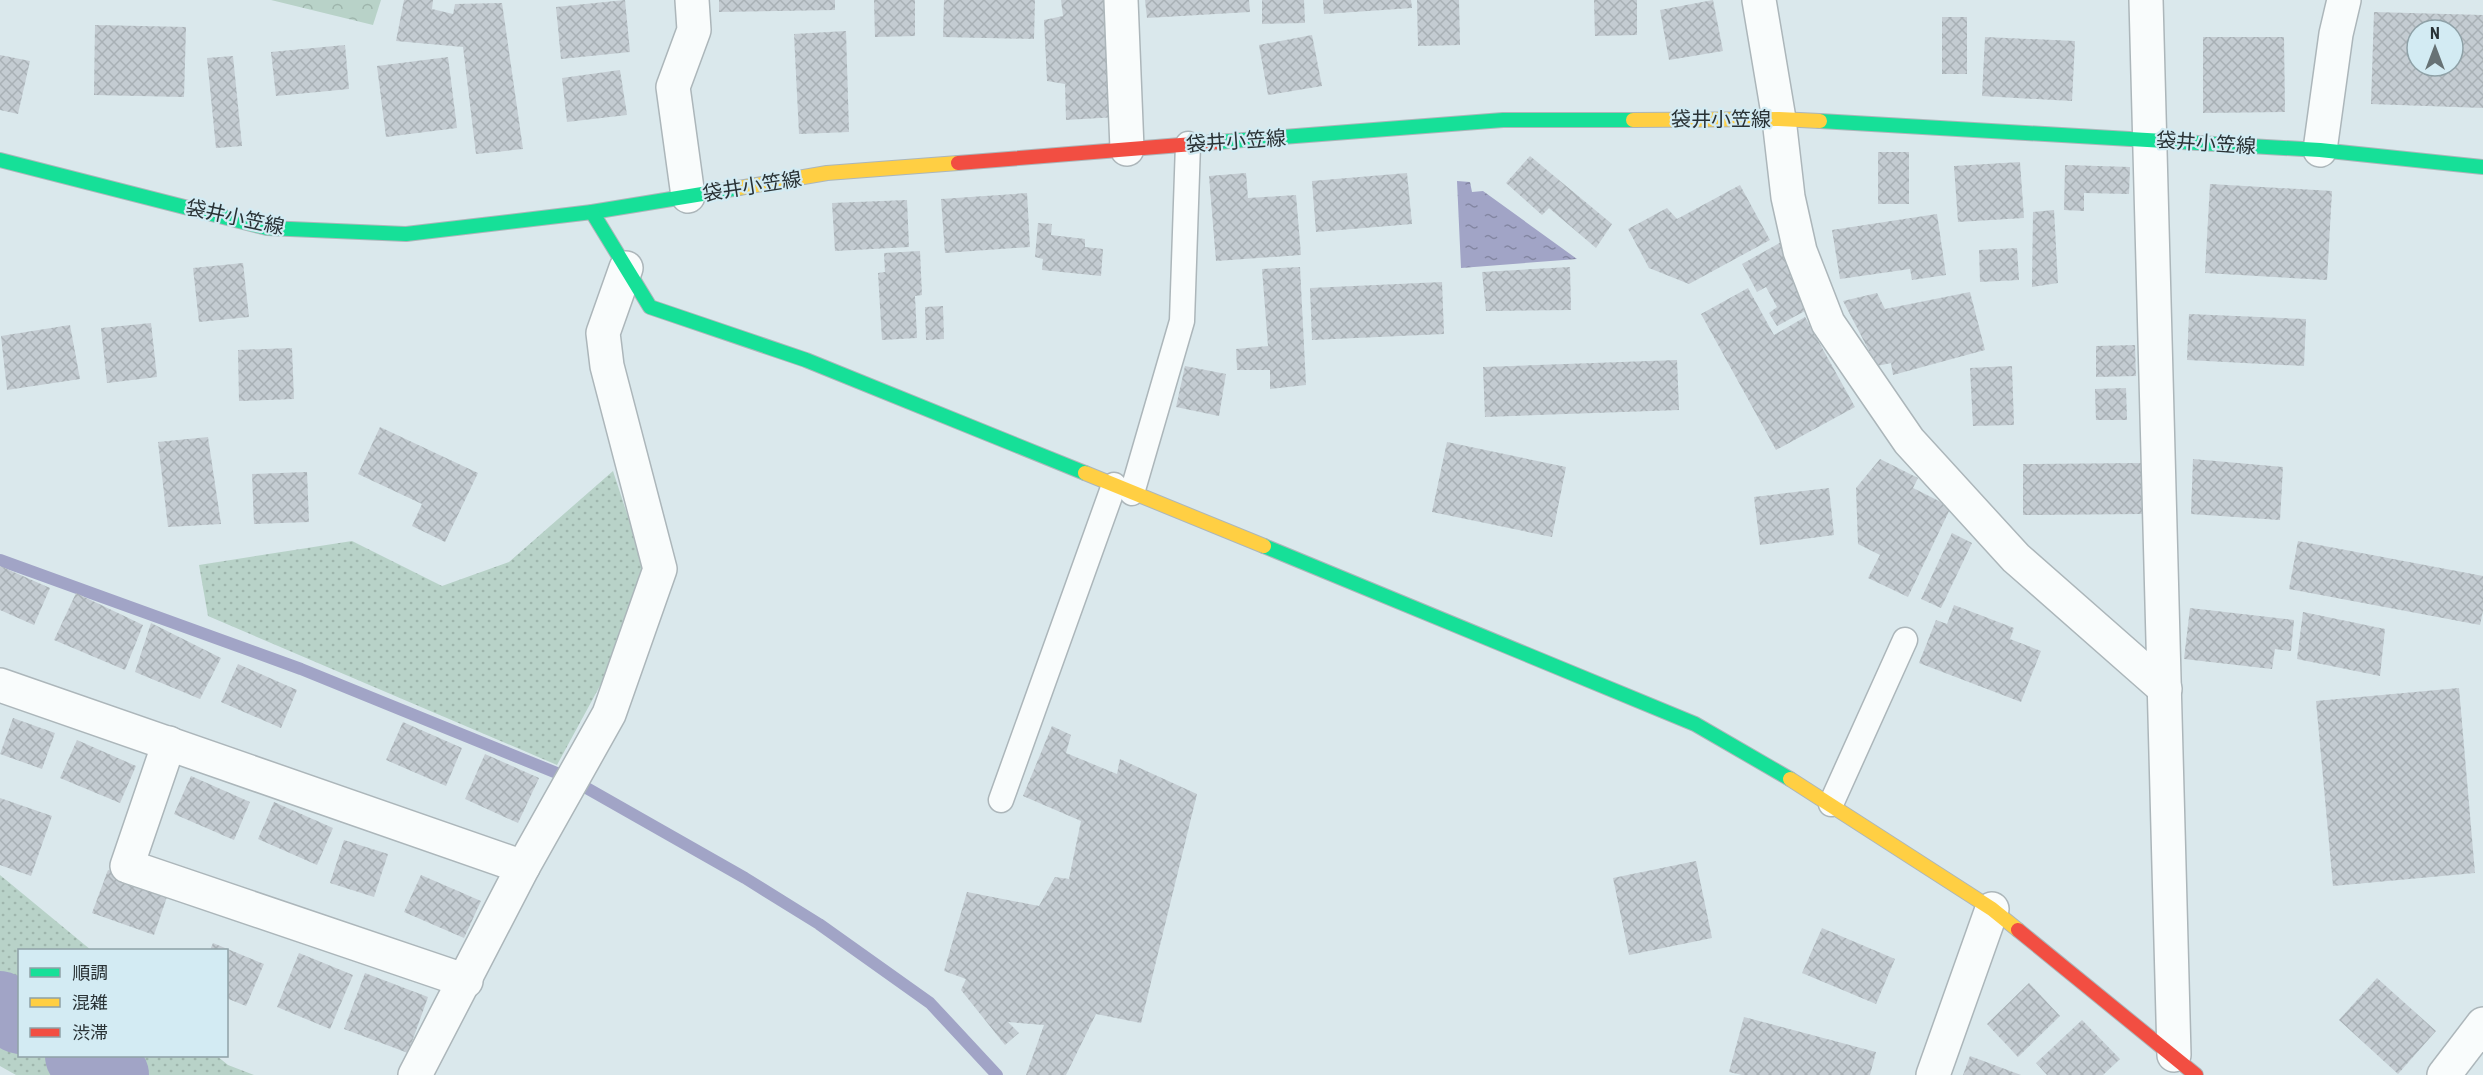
<svg xmlns="http://www.w3.org/2000/svg" width="2483" height="1075" font-family="'Roboto Condensed','Noto Sans JP',sans-serif">
<style>
.grass{fill:url(#grass-dots)}
.forest{fill:url(#forest-crowns)}
.water{fill:url(#water-ripples)}
.lines{fill:none;stroke-linecap:round;stroke-linejoin:round}
.stream{stroke:#a1a4c6;stroke-width:12}
.river{stroke:#a1a4c6;stroke-width:72}
.building{fill:url(#building-cross-hatch);fill-rule:evenodd}
.lane-casing{stroke:#acb6ba;stroke-width:27}
.street-casing{stroke:#acb6ba;stroke-width:36}
.fast-casing{stroke:#acb6ba;stroke-width:16}
.slow-casing{stroke:#acb6ba;stroke-width:16}
.jam-casing{stroke:#acb6ba;stroke-width:16}
.lane{stroke:#f9fcfc;stroke-width:24}
.street{stroke:#f9fcfc;stroke-width:33}
.fast{stroke:#16e098;stroke-width:14}
.slow{stroke:#ffcf43;stroke-width:14}
.jam{stroke:#f24e42;stroke-width:14}
.labels{text-anchor:middle;dominant-baseline:central;stroke-width:4.5;stroke-linejoin:round;paint-order:stroke}
.street-label{font-size:20px;fill:#293235;stroke:#d3ebf3}
</style>
<defs>
<pattern id="grass-dots" width="8" height="8" patternUnits="userSpaceOnUse" patternTransform="scale(1.5)"><rect width="8" height="8" fill="#b8d2c8"/><path d="M2 2h.1M6 6h.1" fill="none" stroke="#9eb5ac" stroke-width="1.8" stroke-linecap="round"/></pattern>
<pattern id="forest-crowns" width="20" height="18" patternUnits="userSpaceOnUse" patternTransform="scale(1.5)"><rect width="20" height="18" fill="#b8d2c8"/><path d="M2 6a3 3 0 1 1 6 0M12 15a3 3 0 1 1 6 0" fill="none" stroke="#9eb5ac"/></pattern>
<pattern id="water-ripples" width="26" height="14" patternUnits="userSpaceOnUse" patternTransform="scale(1.5)"><rect width="26" height="14" fill="#a1a4c6"/><path d="M2 4q2-2 4 0t4 0M15 11q2-2 4 0t4 0" fill="none" stroke="#8386a2"/></pattern>
<pattern id="building-cross-hatch" width="8" height="8" patternUnits="userSpaceOnUse" patternTransform="scale(1.5)"><rect width="8" height="8" fill="#c4ccd2"/><path d="M0 0l8 8M0 8l8-8" fill="none" stroke="#a8b0b5"/></pattern>
</defs>
<rect width="100%" height="100%" fill="#dae8ec"/>
<g class="grass">
<polygon points="613,471 652,590 557,765 208,616 199,565 352,541 442,586 509,562"/>
<polygon points="0,875 91,950 20,950 20,1056 217,1056 228,1065 254,1075 16,1075 0,1066"/>
</g>
<polygon class="forest" points="271,0 381,0 373,25"/>
<polygon class="water" points="1457,181 1470,182 1472,192 1483,191 1577,259 1461,268"/>
<g class="lines">
<polyline class="stream" points="0,560 301,669 569,778 745,878 819,924 930,1003 997,1075"/>
<g class="river">
<polyline points="0,1007 20,1018"/>
<polyline points="81,1056 113,1075"/>
</g>
</g>
<g class="building">
<polygon points="404,0 433,0 432,9 453,14 455,4 502,3 523,149 476,154 463,47 396,41"/>
<polygon points="625,0 630,52 561,59 556,7"/>
<polygon points="719,0 835,0 835,10 719,12"/>
<polygon points="874,0 915,0 915,36 875,37"/>
<polygon points="944,0 1035,0 1034,39 943,37"/>
<polygon points="1061,0 1112,0 1117,117 1066,120 1065,84 1047,81 1044,20 1063,16"/>
<polygon points="1145,0 1249,0 1250,12 1147,18"/>
<polygon points="1262,0 1304,0 1305,23 1262,24"/>
<polygon points="1323,0 1411,0 1412,8 1324,14"/>
<polygon points="1417,0 1459,0 1460,45 1418,46"/>
<polygon points="1594,0 1637,0 1637,35 1595,36"/>
<polygon points="1713,0 1723,51 1669,60 1660,10"/>
<path d="M2374 12 2483 15V108L2371 104ZM2417 30H2453V66H2417Z"/>
<rect x="1942" y="17" width="25" height="57"/>
<polygon points="95,25 186,27 184,97 94,95"/>
<polygon points="846,31 849,132 799,134 794,34"/>
<polygon points="1312,35 1322,86 1268,95 1259,45"/>
<polygon points="1985,37 2075,41 2072,101 1982,96"/>
<polygon points="2203,37 2284,37 2285,112 2203,113"/>
<polygon points="345,45 349,89 276,96 271,52"/>
<polygon points="0,55 30,61 18,114 0,110"/>
<polygon points="233,56 242,146 216,148 207,58"/>
<polygon points="448,57 457,128 386,137 377,66"/>
<polygon points="620,70 627,115 567,122 562,78"/>
<rect x="1878" y="152" width="31" height="52"/>
<polygon points="1530,156 1612,224 1596,248 1549,208 1542,215 1506,183"/>
<polygon points="2020,162 2024,218 1958,222 1954,166"/>
<polygon points="2065,165 2130,167 2129,194 2084,193 2084,211 2064,210"/>
<polygon points="1246,173 1248,198 1296,195 1301,255 1216,261 1209,176"/>
<polygon points="1407,173 1412,224 1316,232 1312,181"/>
<polygon points="2210,184 2332,191 2327,280 2205,273"/>
<polygon points="1740,185 1770,240 1689,284 1649,268 1628,229 1667,208 1677,219"/>
<polygon points="1027,193 1030,247 945,253 941,199"/>
<polygon points="907,200 909,247 835,251 832,203"/>
<polygon points="2054,210 2058,283 2032,287 2033,212"/>
<polygon points="1937,214 1946,275 1912,280 1910,269 1840,279 1832,230"/>
<polygon points="1038,223 1052,224 1051,235 1085,239 1085,247 1103,249 1101,276 1042,270 1043,259 1035,257"/>
<polygon points="1783,241 1818,304 1777,326 1769,313 1777,307 1766,287 1757,292 1742,264"/>
<polygon points="2017,248 2019,280 1980,282 1979,250"/>
<polygon points="920,251 922,295 915,296 917,338 882,340 878,273 885,272 884,253"/>
<polygon points="243,263 249,317 199,322 193,268"/>
<polygon points="1300,267 1306,385 1270,389 1270,370 1237,370 1236,349 1268,346 1262,269"/>
<polygon points="1570,267 1571,310 1486,311 1482,272"/>
<polygon points="1442,282 1444,334 1312,340 1310,288"/>
<polygon points="1748,288 1774,335 1805,317 1855,407 1776,450 1701,314"/>
<polygon points="1970,292 1985,350 1893,375 1891,363 1877,366 1843,301 1877,293 1885,309"/>
<polygon points="943,306 944,339 926,340 925,307"/>
<polygon points="2189,314 2306,319 2304,366 2187,360"/>
<polygon points="151,323 157,377 107,383 101,328"/>
<polygon points="70,325 80,379 7,390 1,336"/>
<polygon points="2135,345 2136,376 2096,377 2096,346"/>
<polygon points="292,348 294,399 239,401 238,350"/>
<polygon points="1677,360 1679,410 1485,417 1483,367"/>
<polygon points="1185,366 1226,374 1219,416 1176,407"/>
<polygon points="2012,366 2014,425 1973,426 1970,368"/>
<polygon points="2126,388 2127,420 2096,420 2095,389"/>
<polygon points="380,427 478,473 445,542 412,526 422,504 358,474"/>
<polygon points="208,437 221,524 168,527 158,442"/>
<polygon points="1447,442 1566,467 1552,537 1432,512"/>
<polygon points="1880,459 1918,478 1913,488 1951,507 1908,597 1868,578 1880,555 1858,544 1856,488"/>
<polygon points="2193,459 2283,467 2280,520 2191,514"/>
<polygon points="2142,463 2142,514 2023,515 2023,464"/>
<polygon points="307,472 309,522 254,524 252,474"/>
<polygon points="1829,488 1834,535 1760,545 1754,497"/>
<polygon points="1952,533 1972,543 1941,608 1921,599"/>
<polygon points="2298,541 2483,576 2483,611 2480,625 2289,589"/>
<polygon points="0,566 50,588 34,625 0,610"/>
<polygon points="76,593 143,625 125,670 54,640"/>
<polygon points="1954,605 2014,628 2010,639 2041,651 2021,702 1919,663 1936,620 1947,624"/>
<polygon points="2190,608 2294,620 2291,651 2275,649 2272,669 2184,659"/>
<polygon points="2303,612 2385,629 2380,676 2297,659"/>
<polygon points="151,623 221,658 200,699 135,672"/>
<polygon points="238,664 297,690 281,728 221,702"/>
<polygon points="2459,688 2475,873 2333,886 2316,701"/>
<polygon points="13,718 55,733 42,769 0,754"/>
<polygon points="403,722 462,748 446,786 386,760"/>
<polygon points="1052,726 1071,735 1066,753 1117,774 1120,759 1197,794 1141,1023 1096,1014 1066,1075 1026,1075 1044,1025 1008,1022 1019,1033 1005,1045 961,990 966,979 944,971 967,892 1039,906 1055,877 1069,879 1081,821 1023,796"/>
<polygon points="77,740 136,766 120,803 60,778"/>
<polygon points="485,754 539,778 518,823 465,799"/>
<polygon points="191,776 250,802 234,840 174,814"/>
<polygon points="0,798 52,816 31,876 0,865"/>
<polygon points="274,802 333,828 317,865 258,839"/>
<polygon points="344,840 388,854 374,897 330,883"/>
<polygon points="1696,861 1712,938 1629,955 1613,878"/>
<polygon points="108,870 169,891 154,935 92,913"/>
<polygon points="421,875 481,901 464,938 404,912"/>
<polygon points="1822,928 1895,959 1876,1004 1802,973"/>
<polygon points="213,943 264,964 246,1006 226,998 226,950 210,950"/>
<polygon points="299,953 353,975 330,1029 277,1007"/>
<polygon points="365,973 428,997 408,1053 344,1029"/>
<polygon points="2377,978 2436,1031 2398,1074 2339,1020"/>
<polygon points="2029,983 2060,1016 2018,1057 1987,1024"/>
<polygon points="1744,1017 1876,1052 1870,1075 1742,1075 1729,1072"/>
<polygon points="2082,1020 2120,1059 2103,1075 2047,1075 2036,1063"/>
<polygon points="1970,1056 2021,1075 1963,1075"/>
</g>
<g class="lines">
<g class="lane-casing">
<g id="lane">
<polyline points="1132,493 1182,321 1188,144"/>
<polyline points="1001,800 1114,485"/>
<polyline points="1831,804 1905,640"/>
</g>
</g>
<g class="street-casing">
<g id="street">
<polyline points="1121,0 1127,149"/>
<polyline points="1759,0 1779,119 1788,197 1800,251 1828,323 1909,441 2016,558 2165,689"/>
<polyline points="2146,0 2174,1055"/>
<polyline points="2320,150 2336,34 2344,0"/>
<polyline points="688,196 673,87 694,30 692,0"/>
<polyline points="0,685 523,867 415,1075"/>
<polyline points="169,743 127,866 466,981"/>
<polyline points="523,867 609,714 660,569 607,366 603,333 626,268"/>
<polyline points="1933,1075 1992,909"/>
<polyline points="2444,1075 2483,1024"/>
</g>
</g>
<g class="fast-casing">
<g id="fast">
<polyline points="1820,121 2320,150 2483,167"/>
<polyline points="1218,142 1503,120 1633,120"/>
<polyline points="0,160 267,228 406,234 592,212 739,188"/>
<polyline points="592,212 650,307 806,360 1085,473"/>
<polyline points="1264,546 1695,724 1790,779"/>
</g>
</g>
<g class="slow-casing">
<g id="slow">
<polyline points="1633,120 1779,119 1820,121"/>
<polyline points="739,188 827,173 958,163"/>
<polyline points="1085,473 1264,546"/>
<polyline points="1790,779 1992,909 2018,930"/>
</g>
</g>
<g class="jam-casing">
<g id="jam">
<polyline points="958,163 1218,142"/>
<polyline points="2018,930 2196,1075"/>
</g>
</g>
<use href="#lane" class="lane"/>
<use href="#street" class="street"/>
<use href="#fast" class="fast"/>
<use href="#slow" class="slow"/>
<use href="#jam" class="jam"/>
</g>
<g class="labels">
<g class="street-label">
<text x="1721" y="119">袋井小笠線</text>
<text transform="translate(1236 141) rotate(-4)">袋井小笠線</text>
<text transform="translate(2206 143) rotate(4)">袋井小笠線</text>
<text transform="translate(752 186) rotate(-9)">袋井小笠線</text>
<text transform="translate(235 217) rotate(12)">袋井小笠線</text>
</g>
</g>
<rect x="18" y="949" width="210" height="108" fill="#d3ebf3" stroke="#8fa1a7" stroke-width="1.5"/>
<rect x="30" y="968" width="30" height="9" fill="#16e098" stroke="#8fa1a7" stroke-width="1.5"/>
<text x="72" y="979" font-size="18" fill="#293235">順調</text>
<rect x="30" y="998" width="30" height="9" fill="#ffcf43" stroke="#8fa1a7" stroke-width="1.5"/>
<text x="72" y="1009" font-size="18" fill="#293235">混雑</text>
<rect x="30" y="1028" width="30" height="9" fill="#f24e42" stroke="#8fa1a7" stroke-width="1.5"/>
<text x="72" y="1039" font-size="18" fill="#293235">渋滞</text>
<g transform="translate(2435 48)"><circle r="28" fill="#d3ebf3" stroke="#8fa1a7" stroke-width="1.5"/>
<path d="M0-4.5L10 22L0 15L-10 22Z" fill="#677275"/>
<text y="-9" font-size="16" font-weight="bold" text-anchor="middle" fill="#293235">N</text>
</g>
</svg>
